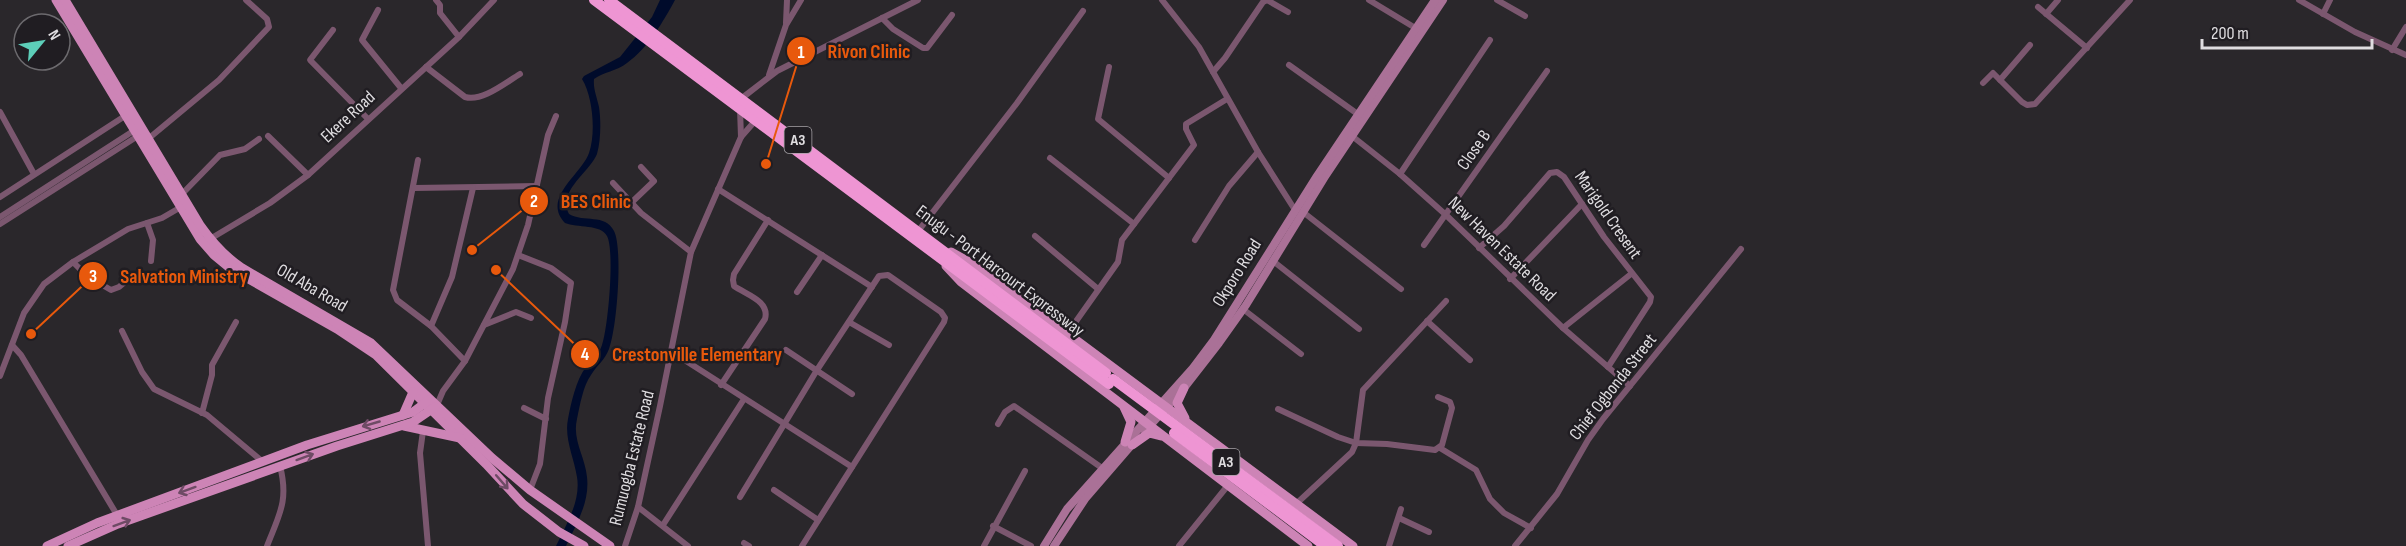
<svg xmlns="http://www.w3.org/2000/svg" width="2406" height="546" font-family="'Sofia Sans Condensed',sans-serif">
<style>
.water{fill:#000b2b}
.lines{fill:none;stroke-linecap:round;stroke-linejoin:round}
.street{stroke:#7b576f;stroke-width:6}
.secondary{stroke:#aa7197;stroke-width:8}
.primary{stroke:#cd84b6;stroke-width:9}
.highway{stroke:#ee95d3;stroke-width:10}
.highway-bridge{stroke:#ee95d3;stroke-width:10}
.oneway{stroke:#6e4b65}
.labels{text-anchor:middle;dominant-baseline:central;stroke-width:5;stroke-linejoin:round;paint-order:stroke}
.shield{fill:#201d22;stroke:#a6a3a7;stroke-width:1.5}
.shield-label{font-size:16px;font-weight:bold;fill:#dfdde0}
.street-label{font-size:18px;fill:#dfdde0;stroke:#201d22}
.leader{fill:none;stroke:#e8590c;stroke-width:2}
.callout-dot{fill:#e8590c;stroke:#201d22;stroke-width:2}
.mark-label{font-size:18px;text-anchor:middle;font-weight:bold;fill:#fff}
.callout-label{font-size:20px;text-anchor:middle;font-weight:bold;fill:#e8590c;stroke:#201d22;stroke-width:5;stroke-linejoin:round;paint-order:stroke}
</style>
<rect width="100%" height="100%" fill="#2a272b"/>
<path class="water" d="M660 0H675C663 22 648 48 627 63 617 71 603 72 594 79 593 89 597 97 599 107 601 120 601 140 597 154 589 173 557 191 569 214 584 223 605 213 614 231 623 249 617 328 609 349 605 360 597 365 591 375 583 386 580 405 577 419 572 440 585 456 587 477 590 502 576 525 566 546H556C566 525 581 501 577 477 574 458 564 438 568 419 571 403 576 380 586 367 591 359 599 355 602 345 608 328 615 251 607 236 601 224 577 228 565 223 541 198 582 174 589 153 596 133 593 97 582 79L584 76 620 57 652 17Z"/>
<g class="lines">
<g class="street">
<polyline points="436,0 440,5 440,13 459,37"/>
<polyline points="1162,0 1199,47 1258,152 1295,210"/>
<polyline points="1267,0 1288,12"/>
<polyline points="1369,0 1417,29"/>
<polyline points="1497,0 1525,16"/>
<polyline points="2299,0 2355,32 2406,55"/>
<polyline points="2038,7 2087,48"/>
<polyline points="378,10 362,40 401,88"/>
<polyline points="2046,14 2058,0"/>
<polyline points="2323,14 2330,0"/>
<polyline points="882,18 893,29 923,48 927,48 952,15"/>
<polyline points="786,23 787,0"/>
<polyline points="333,30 310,60 368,119"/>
<polyline points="2392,50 2406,27"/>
<polyline points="1289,65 1359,115"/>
<path d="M426 67 465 97C482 102 505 83 520 74"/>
<polyline points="1109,67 1098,119 1169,178"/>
<polyline points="1213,72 1225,58 1263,2 1267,0"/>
<polyline points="769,75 786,25 801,0"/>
<polyline points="2000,80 2030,45"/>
<polyline points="1983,83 1993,73 2022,102 2027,105 2035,104 2130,0"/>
<polyline points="742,98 777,71 918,0"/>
<polyline points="740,109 741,137"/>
<polyline points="0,112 34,174"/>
<polyline points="268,136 308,175"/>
<polyline points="1352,136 1400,174 1446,215 1563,328 1630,386"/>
<polyline points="148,139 219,80 269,27 267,19 246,0"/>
<polyline points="1050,158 1134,224"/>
<polyline points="418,160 393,290 397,300 431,326 465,361"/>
<polyline points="1400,174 1490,40"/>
<polyline points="613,183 641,213 691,252"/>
<polyline points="414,188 537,186"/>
<polyline points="718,189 872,287"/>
<polyline points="182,194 220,155 245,149 259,139"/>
<polyline points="0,197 128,114"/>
<polyline points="631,203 654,181 641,167"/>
<polyline points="1303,212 1401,289"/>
<polyline points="0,217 138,128"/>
<polyline points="147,223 153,240 151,261"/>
<polyline points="0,224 141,134"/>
<polyline points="919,230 1017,103 1083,11"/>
<polyline points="1035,236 1098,289"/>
<polyline points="210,239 270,203 308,175 459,37 494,0"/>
<polyline points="1195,240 1229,186 1258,152"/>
<polyline points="1424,245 1547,71"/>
<polyline points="1479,248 1504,226 1550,173 1557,172 1564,177 1604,237 1651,297 1650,302 1608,367"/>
<polyline points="518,255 551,268 571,283 565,322 548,398 540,464 530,490"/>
<polyline points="1273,261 1359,329"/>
<polyline points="73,262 87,276 111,290 119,287 133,275"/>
<polyline points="1510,279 1582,204"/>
<polyline points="797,292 822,255"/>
<polyline points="1243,309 1301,354"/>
<polyline points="1427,321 1470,360"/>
<polyline points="849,322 889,345"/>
<polyline points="484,325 516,312 531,318"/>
<polyline points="431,326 452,277 473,188"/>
<polyline points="1563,328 1631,274"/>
<polyline points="122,331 142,372 154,389 207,415 263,462"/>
<polyline points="1067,334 1118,262 1122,240 1194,145 1186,129 1186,124 1227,99"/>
<polyline points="12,345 21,355 117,515"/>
<polyline points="786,350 852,394"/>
<polyline points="672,352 852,467"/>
<polyline points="0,376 24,313 44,284 73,262 128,229 162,218 181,207"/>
<path d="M721 385 765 319C770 301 747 295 734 286L733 280 734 274 768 220"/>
<polyline points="437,405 443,391 465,361 513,269 528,225 548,135 556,116"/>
<polyline points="524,408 546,419"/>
<polyline points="1278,409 1338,437 1356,443 1387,444 1435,450 1442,445 1452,408 1450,402 1438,397"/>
<polyline points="202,413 212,375 212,365 236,322"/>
<polyline points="998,424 1005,412 1014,406 1102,468"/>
<polyline points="423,431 420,453 428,546"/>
<polyline points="1440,448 1476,470 1490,499 1504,513 1531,528"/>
<polyline points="774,490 818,520"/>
<polyline points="740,497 817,370 879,276 888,275 941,312 945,318 944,322 802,546"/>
<polyline points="1296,504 1352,452 1356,443 1363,390 1446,301"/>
<polyline points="638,507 688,546"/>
<polyline points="1399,518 1429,532"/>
<polyline points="663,525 744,399"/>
<polyline points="993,526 1031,546"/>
<polyline points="744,543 749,546"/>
<path d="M267 546C279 515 289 501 280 466"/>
<polyline points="625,546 638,507 660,406 691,252 741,137 755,121"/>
<polyline points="984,546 1025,471"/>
<polyline points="1179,546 1229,484"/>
<polyline points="1389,546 1401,509"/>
<polyline points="1515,546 1557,494 1588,440 1603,419 1741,249"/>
</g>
<g class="secondary">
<polyline points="1145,431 1184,388 1219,343 1246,305 1326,175 1443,0"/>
<polyline points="1044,546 1067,509 1193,368 1214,340 1317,176 1435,0"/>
<polyline points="1054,546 1085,499 1136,440"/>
</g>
<g class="primary">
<polyline points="56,0 200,239 214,255 231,269 337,329 376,355 486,464 523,504 559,532 584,546"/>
<path d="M65 0 200 225C212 242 224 256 242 268L371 343 492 458 530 490 610 546"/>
<polyline points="951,252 978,267 1353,546"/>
<polyline points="946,266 961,282 1308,546"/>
<polyline points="1184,388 1177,403 1185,418"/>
<polyline points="1124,407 1131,422 1125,442"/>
<polyline points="403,415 413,392"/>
<polyline points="404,426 460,438"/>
<polyline points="1132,445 1149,433 1161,436"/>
<polyline points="47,546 97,523 307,445 413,412 429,400"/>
<polyline points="68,546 118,524 337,446 413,422 435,407"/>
</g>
<g class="highway">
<polyline points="594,0 1109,384"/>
<polyline points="609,0 1106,373"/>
</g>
<g class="highway-bridge">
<polyline points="1113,379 1338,546"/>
<polyline points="1174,433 1325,546"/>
</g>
</g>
<defs><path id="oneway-shaft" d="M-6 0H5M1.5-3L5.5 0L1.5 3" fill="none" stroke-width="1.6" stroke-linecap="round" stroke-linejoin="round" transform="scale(1.5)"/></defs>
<g class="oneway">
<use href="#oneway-shaft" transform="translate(371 424) rotate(164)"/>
<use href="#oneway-shaft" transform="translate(305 457) rotate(-20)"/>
<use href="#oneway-shaft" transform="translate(502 482) rotate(49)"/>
<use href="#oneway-shaft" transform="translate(187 490) rotate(160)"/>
<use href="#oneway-shaft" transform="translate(122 523) rotate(-20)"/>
</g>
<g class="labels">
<g class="shield">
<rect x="784.5" y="127" width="27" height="26" rx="4.5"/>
<rect x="1212.5" y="449" width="27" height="26" rx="4.5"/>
</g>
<g class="shield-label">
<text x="798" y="140">A3</text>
<text x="1226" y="462">A3</text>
</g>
<g class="street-label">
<text transform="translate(348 117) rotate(-43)">Ekere Road</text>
<text transform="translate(1474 150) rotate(-55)">Close B</text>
<text transform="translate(1608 215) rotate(55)">Marigold Cresent</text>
<text transform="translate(1502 249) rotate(44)">New Haven Estate Road</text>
<text transform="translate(1000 271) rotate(37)">Enugu - Port Harcourt Expressway</text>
<text transform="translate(1237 273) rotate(-58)">Okporo Road</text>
<text transform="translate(312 288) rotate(30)">Old Aba Road</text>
<text transform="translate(1613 387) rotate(-52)">Chief Ogbonda Street</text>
<text transform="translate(632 458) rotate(-76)">Rumuogba Estate Road</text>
</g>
</g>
<path class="leader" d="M766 164L801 51M472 250L534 201M31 334L93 276M496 270L585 354"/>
<g class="callout-dot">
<circle cx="766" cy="164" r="6"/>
<circle cx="472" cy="250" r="6"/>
<circle cx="31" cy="334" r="6"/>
<circle cx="496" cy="270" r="6"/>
<circle cx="801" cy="51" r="15"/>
<circle cx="534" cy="201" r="15"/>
<circle cx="93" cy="276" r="15"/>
<circle cx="585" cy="354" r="15"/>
</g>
<g class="mark-label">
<text x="801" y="58">1</text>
<text x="534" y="207">2</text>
<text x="93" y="282">3</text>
<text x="585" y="360">4</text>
</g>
<g class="callout-label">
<text x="869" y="58">Rivon Clinic</text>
<text x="596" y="208">BES Clinic</text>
<text x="184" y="283">Salvation Ministry</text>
<text x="697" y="361">Crestonville Elementary</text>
</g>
<g transform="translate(42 42) rotate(60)"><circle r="28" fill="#201d22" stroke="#6c6a6e" stroke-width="1.5"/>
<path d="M0-4.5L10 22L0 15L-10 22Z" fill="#5dceb9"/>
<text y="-9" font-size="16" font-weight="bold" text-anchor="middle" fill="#dfdde0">N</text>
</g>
<path d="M2202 39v9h170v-9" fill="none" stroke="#dfdde0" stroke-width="3"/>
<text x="2211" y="39" font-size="18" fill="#dfdde0" stroke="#201d22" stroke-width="4.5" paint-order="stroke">200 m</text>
</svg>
